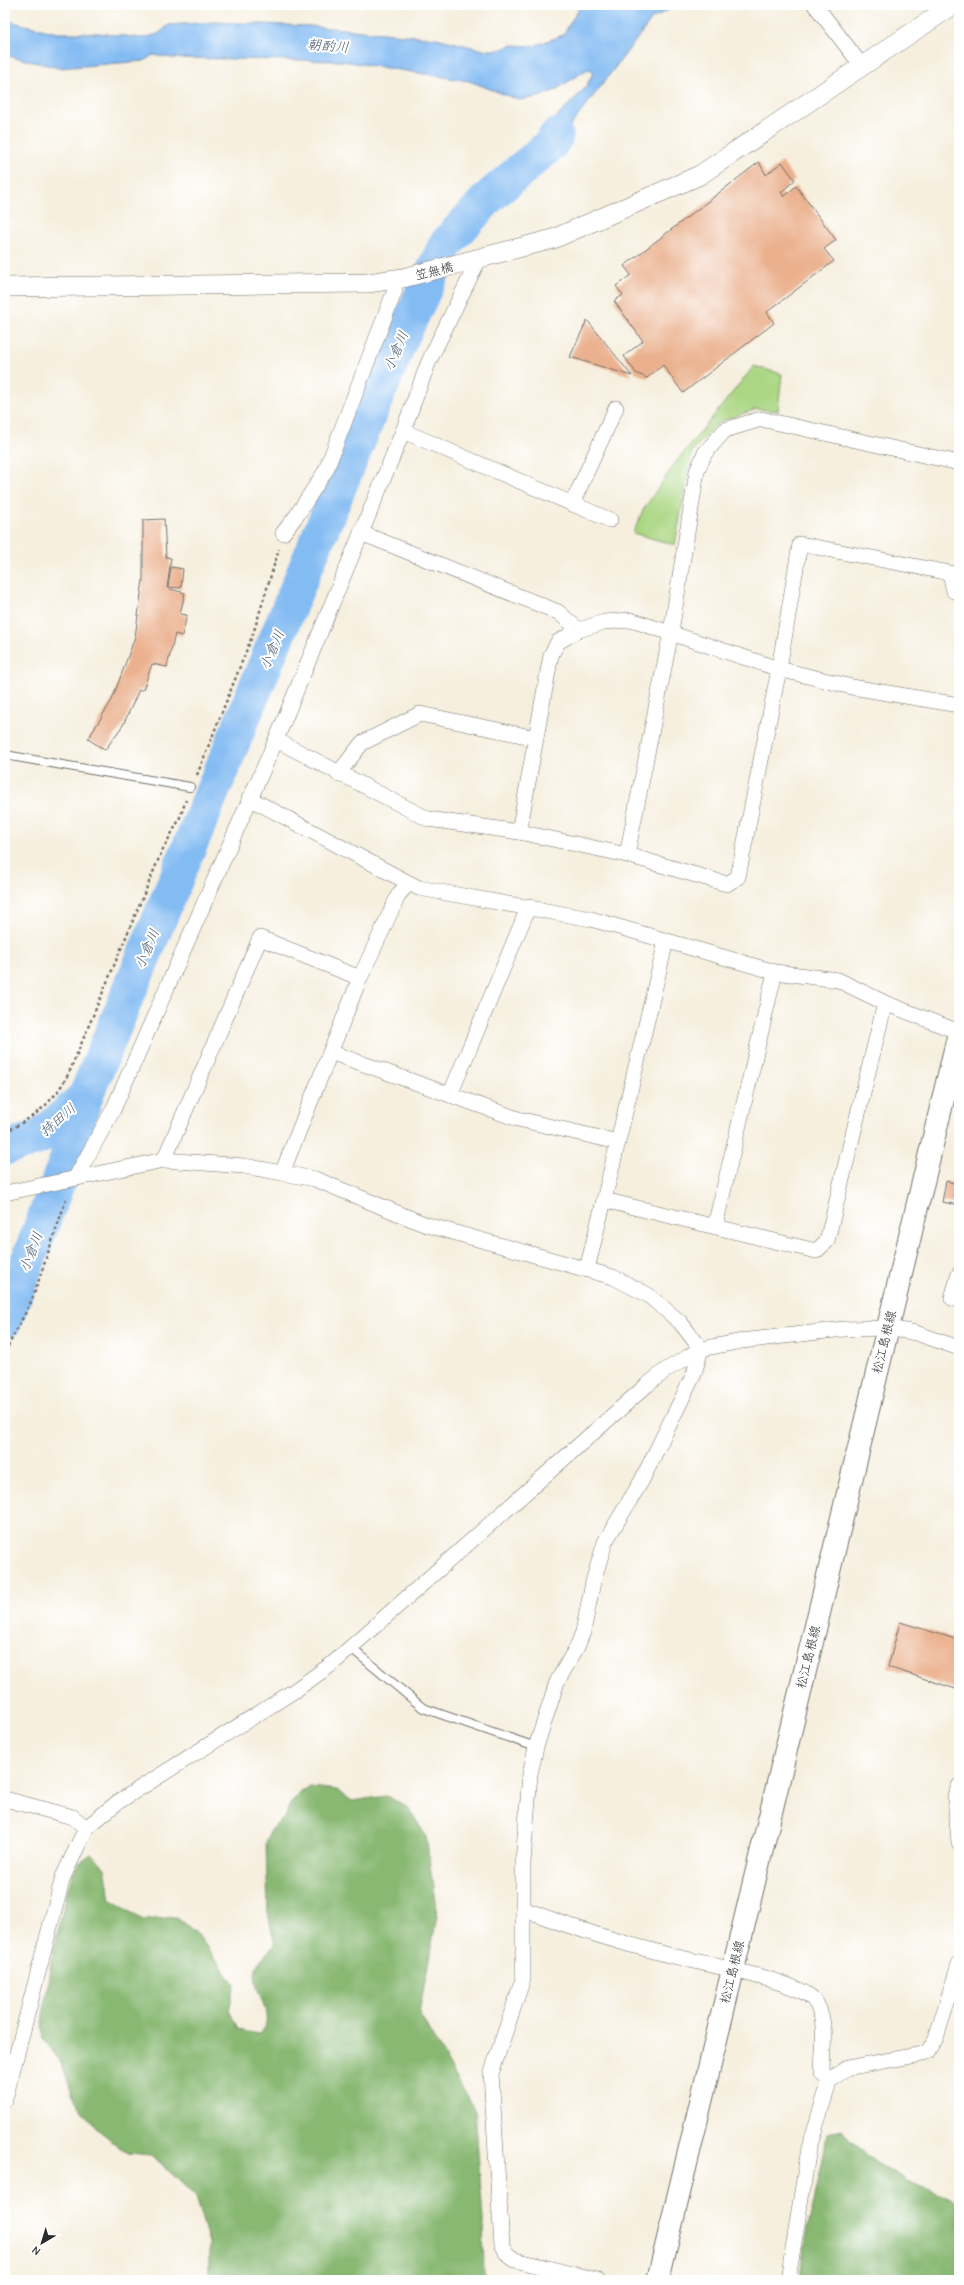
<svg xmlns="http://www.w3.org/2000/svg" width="964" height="2285" font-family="'Comic Neue','Klee One',sans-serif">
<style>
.green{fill:#abd784;stroke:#6b8158}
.forest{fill:#88b872;stroke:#5a724e}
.water{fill:#83bbf3;stroke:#57738f}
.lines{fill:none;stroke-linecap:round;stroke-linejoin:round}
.river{stroke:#83bbf3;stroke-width:35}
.building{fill:#ebb18e}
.service-casing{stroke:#72706a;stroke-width:10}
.minor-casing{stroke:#72706a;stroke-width:16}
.tertiary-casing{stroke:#72706a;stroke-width:20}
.primary-casing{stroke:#72706a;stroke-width:24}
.path{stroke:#72706a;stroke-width:2.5;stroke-dasharray:3 3;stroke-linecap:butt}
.service{stroke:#fff;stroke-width:8}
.minor{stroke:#fff;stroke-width:15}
.tertiary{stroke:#fff;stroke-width:19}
.primary{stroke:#fff;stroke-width:22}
.labels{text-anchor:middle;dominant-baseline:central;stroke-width:4;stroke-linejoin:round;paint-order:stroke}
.street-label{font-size:13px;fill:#2b2b2b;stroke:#fff}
.water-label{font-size:14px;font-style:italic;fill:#4a5d71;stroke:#fff}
</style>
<rect width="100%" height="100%" fill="#fff"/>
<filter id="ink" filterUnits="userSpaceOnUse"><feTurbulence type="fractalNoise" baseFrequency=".025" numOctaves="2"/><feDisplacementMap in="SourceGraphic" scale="8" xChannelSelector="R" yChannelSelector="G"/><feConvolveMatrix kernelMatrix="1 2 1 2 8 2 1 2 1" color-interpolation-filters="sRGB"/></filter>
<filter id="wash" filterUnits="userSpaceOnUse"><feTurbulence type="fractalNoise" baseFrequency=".012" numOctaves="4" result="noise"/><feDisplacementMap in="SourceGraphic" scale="16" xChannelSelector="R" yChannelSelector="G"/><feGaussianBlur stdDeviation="0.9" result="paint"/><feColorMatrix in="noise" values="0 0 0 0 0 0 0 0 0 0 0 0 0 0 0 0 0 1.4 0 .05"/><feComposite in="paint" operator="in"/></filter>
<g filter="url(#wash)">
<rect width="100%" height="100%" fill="#f6efde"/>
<polygon class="green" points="754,366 782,374 778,411 757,409 727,419 714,426 692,452 675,545 633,533 643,510 676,462"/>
<g class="forest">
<path d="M310 1787 337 1790 352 1801 386 1796 408 1807 426 1836 437 1916 419 2013 475 2110 483 2219 484 2280H209V2243L195 2196 152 2155 128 2153 97 2129 75 2101 62 2064 43 2038 42 2022 51 1962 67 1892 72 1875 78 1864 91 1854 105 1867 110 1899 143 1920 177 1917 197 1934 235 1985 229 2010 238 2029 259 2033 265 2028C272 2004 249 1989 257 1966 259 1959 270 1951 275 1945L268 1913 266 1842 271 1829 284 1818 290 1804 301 1791Z"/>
<path d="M842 2129 866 2156 909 2182 959 2201V2280H800C804 2230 821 2183 827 2133Z"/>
</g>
<polygon class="water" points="581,5 677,5 652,19 562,137 537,162 510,174 542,144 551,131 553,121 586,87 593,73 591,70 586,70 554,91 538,97 519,100 469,81 342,61 172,58 153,55 144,61 59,68 5,55 5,20 57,33 98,33 143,38 158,34 169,25 215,22 310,26 436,38 484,50 499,50 511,45 534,46 563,35"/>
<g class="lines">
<g class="river">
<polyline points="5,1148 40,1137 86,1096"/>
<polyline points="5,1321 66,1161 86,1095 400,341 446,244 488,198 550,145 556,136"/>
</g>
</g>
<g id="blocks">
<g class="building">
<polygon points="759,162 766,175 782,162 795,180 781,192 784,197 796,186 836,240 824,249 834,261 767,312 774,323 683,393 663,365 647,378 636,373 624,356 643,341 614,301 623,295 616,286 631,275 624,266"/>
<polygon points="587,320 632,376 570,357"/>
<polygon points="164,519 166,557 171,558 167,588 185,593 180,614 187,615 182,636 175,634 167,667 152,664 143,690 139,690 123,725 105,750 88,739 112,700 135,637 143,580 143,520"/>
<polygon points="171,567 183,569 181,588 168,587"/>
<polygon points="946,1181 959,1184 959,1205 942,1202"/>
<polygon points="900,1622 959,1640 959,1690 888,1667"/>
</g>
</g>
</g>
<g filter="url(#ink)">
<use href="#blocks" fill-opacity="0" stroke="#72706a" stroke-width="1"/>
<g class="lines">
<g class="service-casing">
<g id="service">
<polyline points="5,755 190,787"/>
<polyline points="351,1648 423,1708 536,1747"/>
</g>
</g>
<g class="minor-casing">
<g id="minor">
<polyline points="815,5 862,66"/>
<polyline points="403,431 610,520"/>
<polyline points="572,504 616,408"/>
<polyline points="283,533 297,515 326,470 395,290"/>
<polyline points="361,533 558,612 579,630"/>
<polyline points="276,740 428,819 519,832 627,855 727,884 738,877 779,669 800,544 950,573 954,591 959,592"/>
<polyline points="338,774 362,743 420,714 536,738"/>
<polyline points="249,798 409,883 399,894 360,978"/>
<polyline points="519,832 551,655 558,642 579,630 604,622 631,620 779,669 852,687 959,705"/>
<polyline points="627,855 671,632 697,471 705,453 725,430 761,419 959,463"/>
<polyline points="409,883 419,888 591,919 775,972 838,980 885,1003 959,1032"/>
<polyline points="330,1052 518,1119 618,1142"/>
<polyline points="450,1095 529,906"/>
<polyline points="164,1160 260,938 360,978 282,1173"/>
<polyline points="76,1177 113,1110 276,740 403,431 429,361 479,259"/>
<polyline points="5,1193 164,1160 244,1166 315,1179 424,1224 613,1277 648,1295 680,1322 701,1349"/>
<polyline points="604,1200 666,941"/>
<polyline points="715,1226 775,972"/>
<polyline points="587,1269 604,1200 816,1251 827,1241 885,1003"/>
<polyline points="959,1274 952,1298 959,1300"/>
<polyline points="959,1786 955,1797 959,1842"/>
<polyline points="5,1799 73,1817 86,1828"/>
<path d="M523 1909C570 1927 617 1942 665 1954 694 1962 796 1980 813 1999 829 2017 822 2051 822 2073L830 2080"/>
<polyline points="5,2099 63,1877 86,1828 118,1802 294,1691 332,1664 647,1385 666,1370 701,1349 742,1341 844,1329 888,1328 916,1333 959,1348"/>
<polyline points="597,2280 515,2260 507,2254 502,2246 491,2074 523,1979 523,1862 530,1774 536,1747 557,1682 577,1647 583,1632 593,1582 605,1542 642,1480 694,1374 701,1349"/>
<polyline points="788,2280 809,2148 830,2080 847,2068 927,2053 936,2038 959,1964"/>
</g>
</g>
<g class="tertiary-casing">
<polyline id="tertiary" points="5,287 368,283 403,278 553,239 700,175 953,5"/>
</g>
<g class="primary-casing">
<polyline id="primary" points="658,2280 959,1033"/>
</g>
<g class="path">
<polyline points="197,775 253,634 279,549"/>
<path d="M5 1132C35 1117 53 1103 69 1073L162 851 179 820 186 800"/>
<polyline points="5,1352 32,1300 67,1197"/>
</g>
<use href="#service" class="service"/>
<use href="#minor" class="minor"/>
<use href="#tertiary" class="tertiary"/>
<use href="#primary" class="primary"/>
</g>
</g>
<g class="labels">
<g class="street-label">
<text transform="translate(434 271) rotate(-14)">笠無橋</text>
<text transform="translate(884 1342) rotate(-76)">松江島根線</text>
<text transform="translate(808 1657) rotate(-76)">松江島根線</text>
<text transform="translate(732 1972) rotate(-76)">松江島根線</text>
</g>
<g class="water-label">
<text transform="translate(328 46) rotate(4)">朝酌川</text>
<text transform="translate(396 351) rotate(-67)">小倉川</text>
<text transform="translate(272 650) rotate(-67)">小倉川</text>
<text transform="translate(147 949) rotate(-67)">小倉川</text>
<text transform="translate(58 1120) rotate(-41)">持田川</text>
<text transform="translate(31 1252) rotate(-69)">小倉川</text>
</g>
</g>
<rect width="964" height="2285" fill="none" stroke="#fff" stroke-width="20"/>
<g transform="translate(42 2243) rotate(218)" stroke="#ffffff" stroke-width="3" paint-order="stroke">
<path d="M0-3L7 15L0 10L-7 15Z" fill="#2b2b2b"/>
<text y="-6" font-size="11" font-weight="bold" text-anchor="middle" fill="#2b2b2b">N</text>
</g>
</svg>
